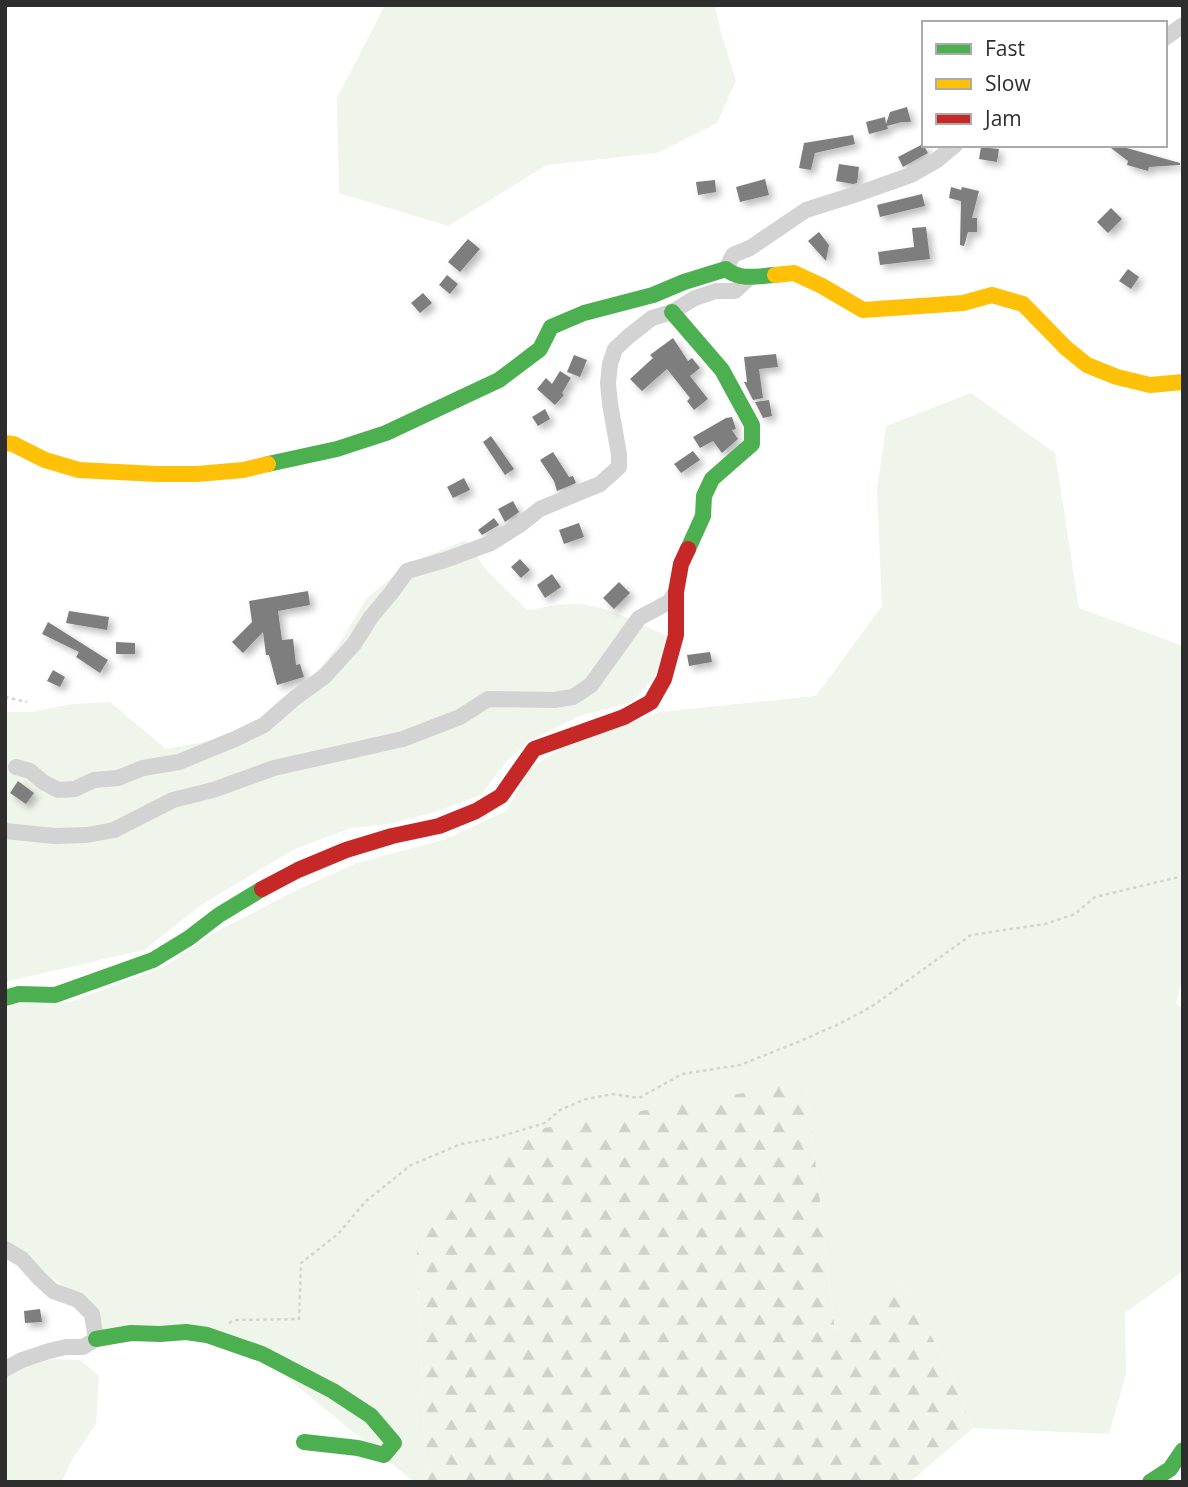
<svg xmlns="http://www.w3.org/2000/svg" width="1188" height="1487" font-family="'Open Sans',sans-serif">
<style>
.grass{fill:#f0f5eb}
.forest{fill:url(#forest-firs)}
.building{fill:#7e7e7e;filter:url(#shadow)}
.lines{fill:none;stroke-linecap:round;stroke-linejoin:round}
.path{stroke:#d3d3d3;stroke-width:2.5;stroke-dasharray:3.5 3.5;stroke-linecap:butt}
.street{stroke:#d3d3d3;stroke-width:16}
.fast{stroke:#4caf50;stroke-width:16}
.slow{stroke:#ffc107;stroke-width:16}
.jam{stroke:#c62828;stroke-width:16}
</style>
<defs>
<pattern id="forest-firs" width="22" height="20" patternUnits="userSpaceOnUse" patternTransform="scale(1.75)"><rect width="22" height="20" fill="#f0f5eb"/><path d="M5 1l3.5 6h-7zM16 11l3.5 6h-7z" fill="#ced2ca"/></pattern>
<filter id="shadow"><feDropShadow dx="4.5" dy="4.5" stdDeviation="3.5" flood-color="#0004"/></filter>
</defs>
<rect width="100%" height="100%" fill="#fff"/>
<g class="grass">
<polygon points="385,5 715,5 721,32 736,81 717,123 657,153 547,165 448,226 339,193 337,98"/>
<polygon points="971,393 1055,453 1079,608 1183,646 1183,983 1181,983 1176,1004 1183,1008 1183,1271 1125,1313 1126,1374 1109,1434 973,1428 948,1367 902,1283 835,1331 806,1083 416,1234 426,1482 414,1482 240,1339 99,1332 98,1308 39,1270 5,1242 5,1007 28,1001 70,1002 164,967 214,933 297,890 357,863 446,839 506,811 530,768 562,748 659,712 816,696 882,606 877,489 886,426"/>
<path d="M466 540 487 571 527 610C542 608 557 604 572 604 602 603 641 624 667 636L655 677 632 702 579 716 529 741 505 763 481 795 432 813 389 824 351 828 295 849 204 903 144 950 5 982V712H32L72 704 110 702 166 749 237 736 294 693 319 669 337 647 367 598 410 563Z"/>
<polygon points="52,1359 80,1360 99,1376 96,1424 70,1463 62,1482 5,1482 5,1376 13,1370"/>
</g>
<polygon class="forest" points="806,1082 835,1331 902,1283 948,1367 973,1428 910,1482 426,1482 416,1234 510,1134"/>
<g class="building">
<polygon points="907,107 911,122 902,122 887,126 888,129 869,134 866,122 885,117 886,124 890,112"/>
<polygon points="853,135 855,144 815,153 811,170 799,168 804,143"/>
<polygon points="923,144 928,153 903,167 898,157"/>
<polygon points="1107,145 1116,145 1180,163 1180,165 1149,167 1148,171 1127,165 1128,161"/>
<polygon points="981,147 999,149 997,162 979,159"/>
<polygon points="839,164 859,167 857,183 853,184 836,181"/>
<polygon points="765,179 769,195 740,202 736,187"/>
<polygon points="715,180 716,192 698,195 696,182"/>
<polygon points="951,187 961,190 962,187 979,191 972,218 977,218 977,232 968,232 964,246 960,245 961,201 949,198"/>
<polygon points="922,194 925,206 880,217 877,205"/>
<polygon points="1111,208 1122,219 1108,233 1097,222"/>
<polygon points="926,227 930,259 880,265 878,252 914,247 912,228"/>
<polygon points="819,232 829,245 826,261 808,241"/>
<polygon points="468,239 480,249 460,272 448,262"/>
<polygon points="1128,269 1139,277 1131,289 1119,281"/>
<polygon points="447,275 458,284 450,294 439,285"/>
<polygon points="423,293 432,303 420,313 411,303"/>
<polygon points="673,338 688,361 692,358 700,368 690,376 708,399 694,410 687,401 690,398 667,369 642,391 630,379 653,358 650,355"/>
<polygon points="776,354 778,367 759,369 763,398 753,400 744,382 747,382 744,357"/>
<polygon points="574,355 587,360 580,377 567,372"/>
<polygon points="560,371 571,378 562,393 564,395 555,405 537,389 546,378 552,384"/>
<polygon points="769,400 772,416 763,418 755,402"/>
<polygon points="545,409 550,419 538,426 532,417"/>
<polygon points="732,417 736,429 732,430 738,439 722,453 713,441 700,448 693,437 726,418"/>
<polygon points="491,436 514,469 505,475 483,442"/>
<polygon points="693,451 700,460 681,473 674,464"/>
<polygon points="553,452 569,477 573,476 576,483 557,491 554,481 540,460"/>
<polygon points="464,478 470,490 453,498 447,487"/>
<polygon points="513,501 519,512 505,522 498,509"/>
<polygon points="494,518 499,525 482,535 478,530"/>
<polygon points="579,523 584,537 564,544 559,530"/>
<polygon points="520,559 530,570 521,578 511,567"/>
<polygon points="552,574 561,587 545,598 537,585"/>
<polygon points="619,582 630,593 614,609 603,598"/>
<polygon points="308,591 310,605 278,611 282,640 293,639 296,665 300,664 304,677 277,685 269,655 266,655 263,632 243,653 232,642 252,622 249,601"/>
<polygon points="69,611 109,617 107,630 66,623"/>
<polygon points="48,622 108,660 100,673 76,657 79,652 42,634"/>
<polygon points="116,642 135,643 135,654 116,654"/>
<polygon points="710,652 712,662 689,666 687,655"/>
<polygon points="53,670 65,677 60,687 47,681"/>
<polygon points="18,781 34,793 26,804 10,793"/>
<polygon points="40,1309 42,1322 25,1323 24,1311"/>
</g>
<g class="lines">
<g class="path">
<polyline points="5,697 27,702"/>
<polyline points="229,1323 234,1320 299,1319 301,1263 338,1234 366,1201 411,1165 461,1144 495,1138 545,1123 560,1110 586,1099 613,1094 639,1098 682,1074 740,1065 798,1042 839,1024 871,1007 971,935 1045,924 1075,914 1095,897 1183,876"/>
</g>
<g class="street">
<polyline points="1165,38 1183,25"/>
<polyline points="726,269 733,255 750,248 806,210 860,193 911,175 937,160 955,145"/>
<polyline points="16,767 30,771 43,782 58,790 75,789 94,780 118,778 143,768 179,762 235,739 264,725 296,697 325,676 354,644 371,617 391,593 407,571 445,560 491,543 521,524 540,509 600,484 619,467 619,454 610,404 608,383 610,364 615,349 629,336 652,318 672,312 695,298 716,291 735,291 750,277"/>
<polyline points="5,831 54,836 87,835 114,830 173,800 213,790 274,768 403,739 460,717 488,699 554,700 573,697 591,685 639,618 669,602 676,592"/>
<polyline points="5,1249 22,1259 39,1278 53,1291 78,1300 92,1314 96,1339 83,1347 66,1347 49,1351 22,1360 5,1369"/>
</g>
<g class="fast">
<polyline points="672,312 722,370 752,425 752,444 712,479 704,496 703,516 688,549"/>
<path d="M268 464 337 449 386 433 499 380 540 349 551 327 584 313 653 295 684 282 726 269C740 281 758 276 775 275"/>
<polyline points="5,998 19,994 55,995 153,960 189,938 219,915 262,889"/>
<polyline points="96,1339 131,1333 160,1334 186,1332 207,1335 262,1354 333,1391 371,1416 394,1443 384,1455 358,1448 304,1442"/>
<polyline points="1150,1482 1170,1469 1183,1450"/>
</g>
<g class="slow">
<polyline points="775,275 794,273 822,286 863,310 963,303 992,295 1023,304 1066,348 1087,365 1117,377 1150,385 1183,382"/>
<polyline points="5,443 13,444 45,460 79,470 157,474 197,474 243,470 268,464"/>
</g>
<polyline class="jam" points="262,889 298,870 346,850 392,836 439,826 476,811 501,796 534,749 624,717 651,702 664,679 676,635 676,592 681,564 688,549"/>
</g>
<rect width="1188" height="1487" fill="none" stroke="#2e2e2e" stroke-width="14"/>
<rect x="922" y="21" width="245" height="126" fill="#ffffff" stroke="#ababab" stroke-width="2"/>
<rect x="936" y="44" width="35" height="10" fill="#4caf50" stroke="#ababab" stroke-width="2"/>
<text x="985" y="56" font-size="21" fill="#2e2e2e">Fast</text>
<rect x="936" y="79" width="35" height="10" fill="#ffc107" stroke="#ababab" stroke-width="2"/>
<text x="985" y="91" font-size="21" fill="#2e2e2e">Slow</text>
<rect x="936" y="114" width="35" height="10" fill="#c62828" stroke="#ababab" stroke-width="2"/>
<text x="985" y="126" font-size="21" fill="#2e2e2e">Jam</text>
</svg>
